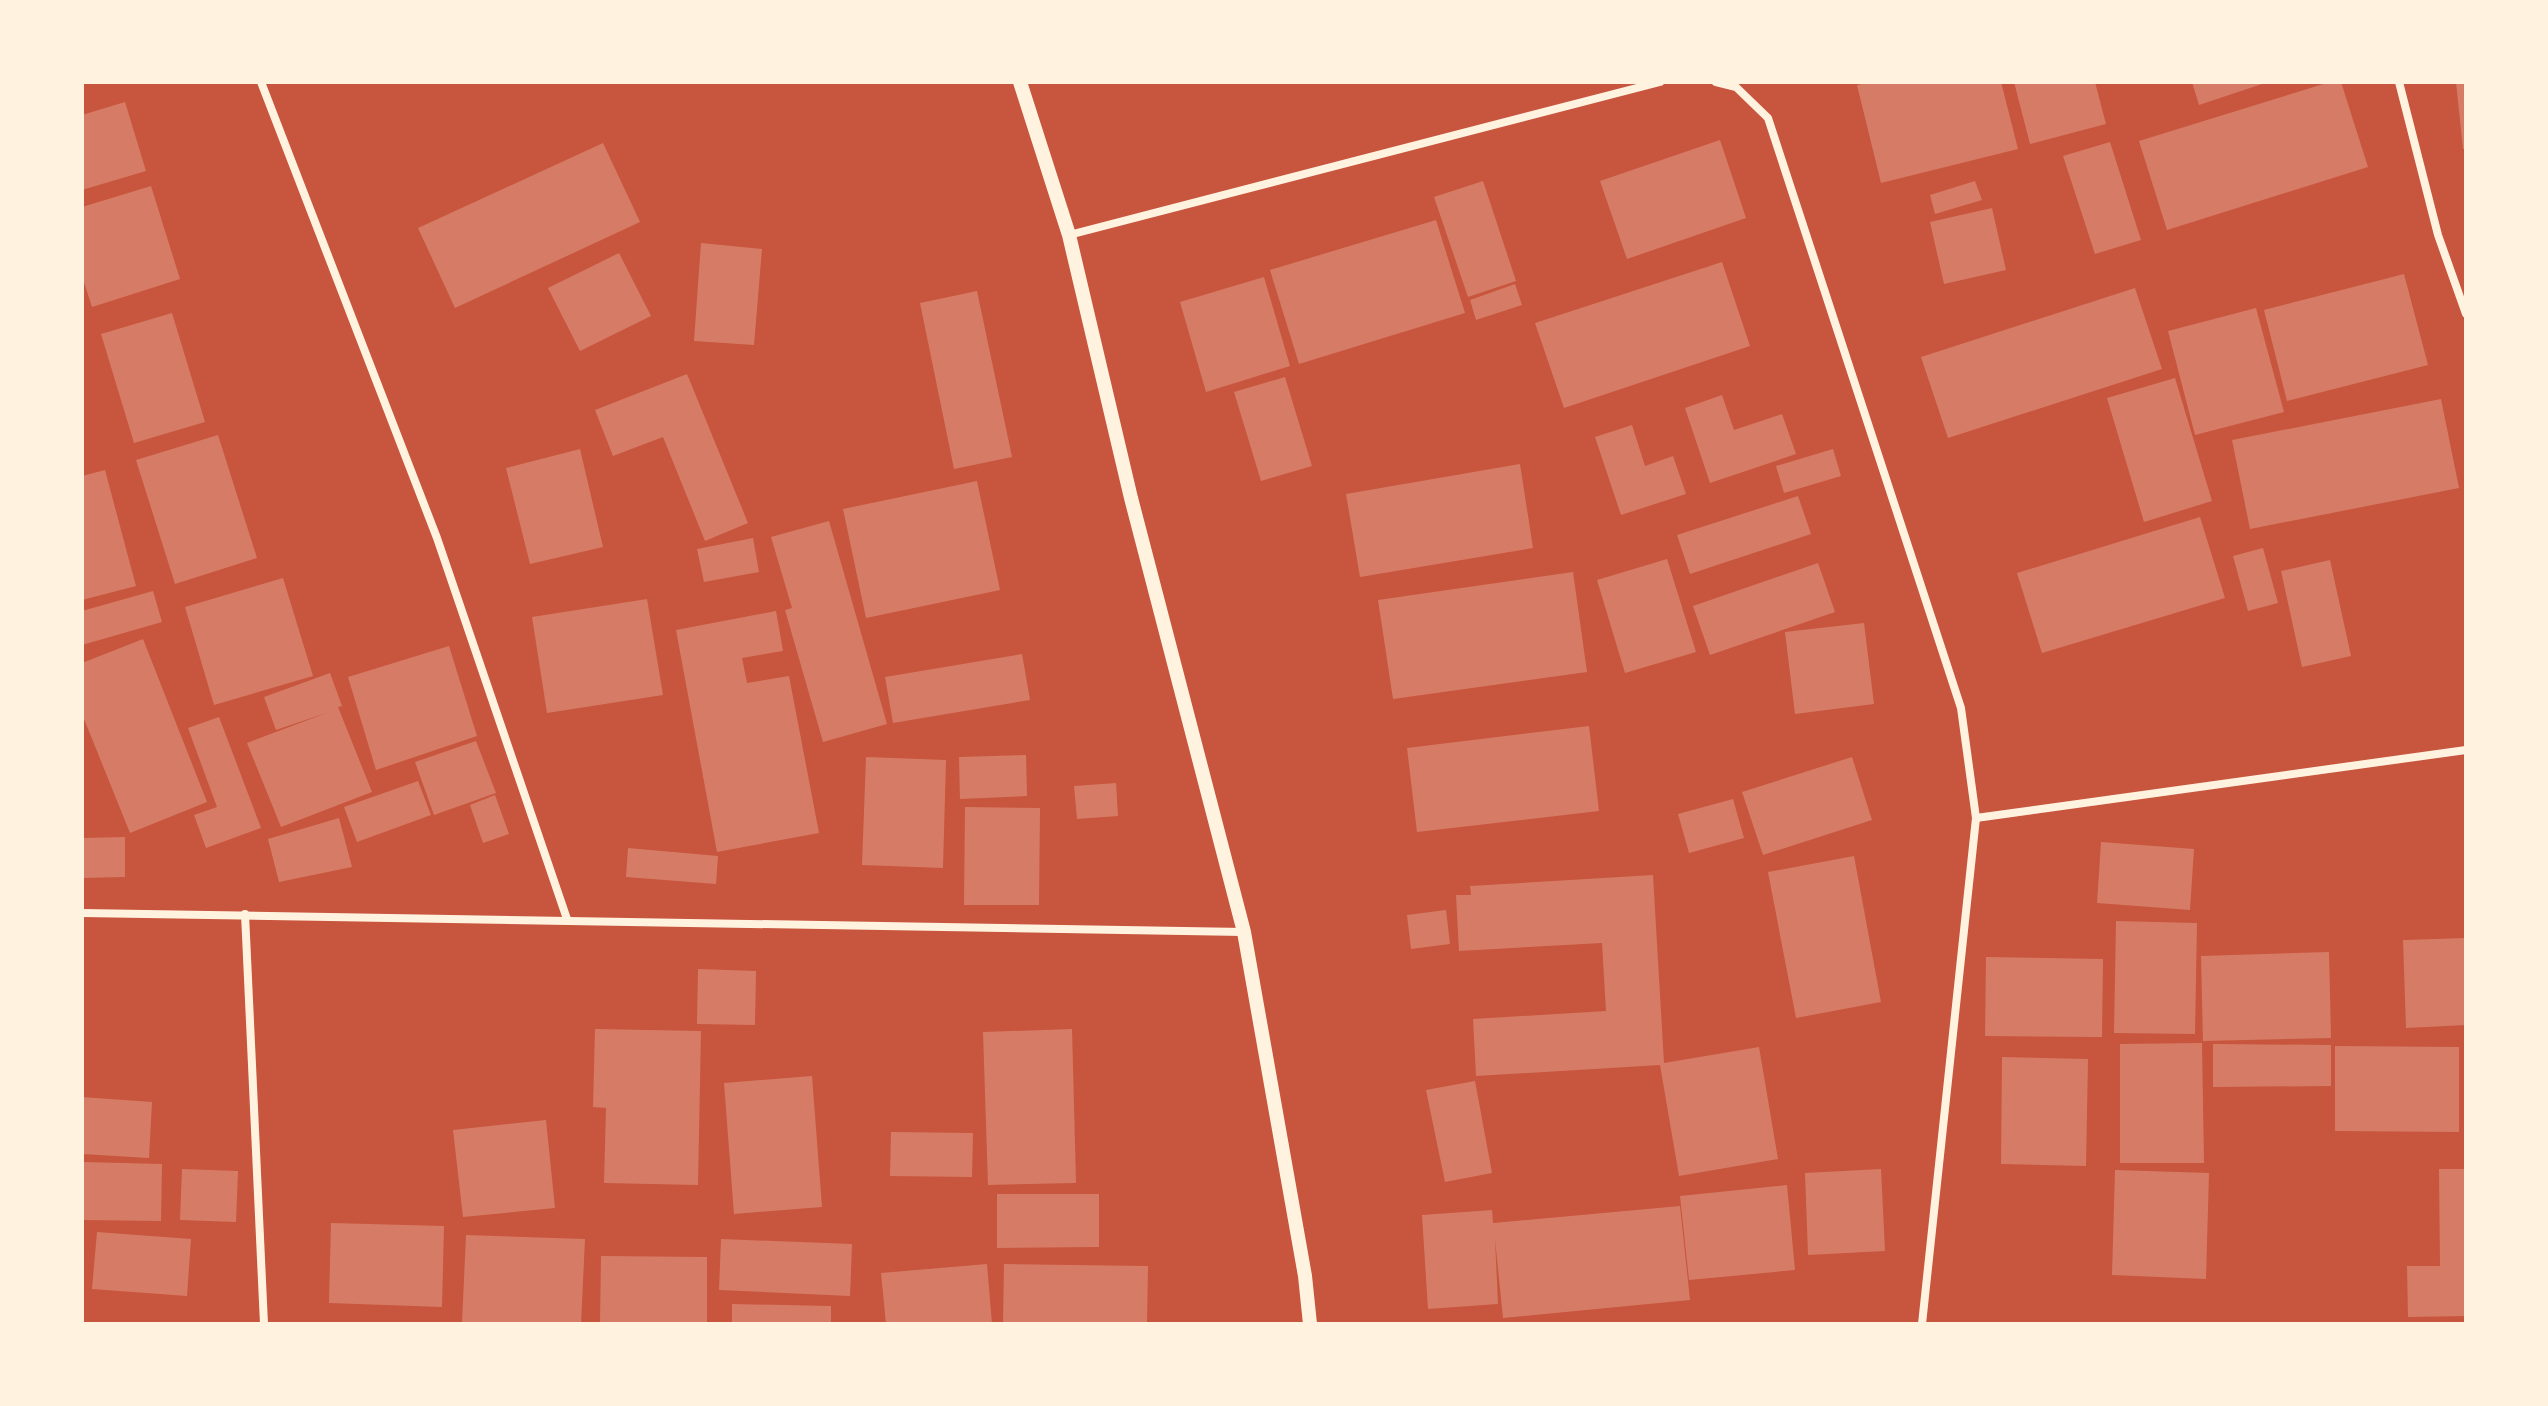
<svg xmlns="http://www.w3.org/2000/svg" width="2548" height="1406" font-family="'DejaVu Sans',sans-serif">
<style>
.building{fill:#d67c66}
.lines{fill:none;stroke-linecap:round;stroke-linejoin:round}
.minor{stroke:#fff3e0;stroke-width:8}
.tertiary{stroke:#fff3e0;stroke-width:14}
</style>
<rect width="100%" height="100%" fill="#c8553d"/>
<g class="building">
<polygon points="1871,82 2001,82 2018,149 1881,183 1857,85"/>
<polygon points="2014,82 2095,82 2106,124 2030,144"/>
<polygon points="2192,82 2265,82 2265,83 2199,105"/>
<polygon points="2330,82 2341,82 2368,167 2167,230 2139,141"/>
<polygon points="2456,82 2466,82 2466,148 2463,149"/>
<polygon points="125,102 146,171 82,190 82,115"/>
<polygon points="1720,140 1746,218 1627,259 1600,181"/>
<polygon points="2110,142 2141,240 2095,254 2063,156"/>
<polygon points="603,143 640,222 455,308 418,228"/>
<polygon points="1483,181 1516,281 1468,297 1434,197"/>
<polygon points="1975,181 1982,200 1935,214 1930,195"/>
<polygon points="151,186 180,279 92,307 82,276 82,207"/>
<polygon points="1992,208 2006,270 1944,284 1930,222"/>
<polygon points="1436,220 1465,313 1299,364 1270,270"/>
<polygon points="701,243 762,249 754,345 694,341"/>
<polygon points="619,253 651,316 580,351 548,288"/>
<polygon points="1722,262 1750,346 1564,408 1535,323"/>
<polygon points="2404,274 2428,365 2287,401 2264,310"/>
<polygon points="1264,277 1290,366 1206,392 1180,302"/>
<polygon points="1515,284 1522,305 1476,320 1470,300"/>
<polygon points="2135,288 2162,369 1948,438 1921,357"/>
<polygon points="977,291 1012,457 954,469 920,303"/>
<polygon points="2256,308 2284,412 2195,435 2168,331"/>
<polygon points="172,313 205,422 134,443 101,334"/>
<polygon points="687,374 748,523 705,541 663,437 613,456 595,410"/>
<polygon points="1285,377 1312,466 1261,481 1234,392"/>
<polygon points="2175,378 2212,501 2144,522 2107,398"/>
<polygon points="1722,395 1734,430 1782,414 1796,454 1710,483 1685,408"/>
<polygon points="2441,399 2459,488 2250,529 2232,440"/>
<polygon points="1632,425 1645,466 1673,456 1686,494 1621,515 1595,437"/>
<polygon points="218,435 257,558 175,584 136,460"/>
<polygon points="580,449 603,547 530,564 506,468"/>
<polygon points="1833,449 1841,476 1784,493 1776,466"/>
<polygon points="1520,464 1533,548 1360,577 1346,494"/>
<polygon points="105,470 136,586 82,600 82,476"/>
<polygon points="977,481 1000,590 866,618 843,509"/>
<polygon points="1798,496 1811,534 1690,574 1677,535"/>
<polygon points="2200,517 2225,598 2042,653 2017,573"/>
<polygon points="829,521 887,724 823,742 785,610 792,608 771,537"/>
<polygon points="753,538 759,572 704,582 697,549"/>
<polygon points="2263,548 2278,603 2248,611 2233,556"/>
<polygon points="1667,559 1696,652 1625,673 1597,580"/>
<polygon points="2330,560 2351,656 2302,667 2281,571"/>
<polygon points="1818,563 1835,612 1710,655 1693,606"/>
<polygon points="1573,572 1587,672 1393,699 1378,600"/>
<polygon points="283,578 313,676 214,705 185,607"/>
<polygon points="153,591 162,622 82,645 82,611"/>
<polygon points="647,599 663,695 547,713 532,617"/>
<polygon points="776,611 783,651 742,658 747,683 789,676 819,833 717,852 676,630"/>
<polygon points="1864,623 1874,704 1795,714 1785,632"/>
<polygon points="143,639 207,802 130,833 82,714 82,663"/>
<polygon points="449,646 477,736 376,770 348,677"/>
<polygon points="1022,654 1030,700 893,723 885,677"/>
<polygon points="330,673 342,706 338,707 372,792 281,827 247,743 329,712 276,730 264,697"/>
<polygon points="219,717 261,828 206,848 194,815 217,807 188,728"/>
<polygon points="1589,726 1599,811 1417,832 1407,748"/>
<polygon points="476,741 496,793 434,815 415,762"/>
<polygon points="1026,755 1027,796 960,799 959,757"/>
<polygon points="866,757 946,760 943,868 862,865"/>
<polygon points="1852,757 1872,820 1763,855 1742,792"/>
<polygon points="418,781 431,815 357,842 344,807"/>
<polygon points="1116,783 1118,816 1077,819 1074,786"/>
<polygon points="495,795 509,834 483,843 470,805"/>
<polygon points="1733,799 1744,838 1689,853 1678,814"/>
<polygon points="965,807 1040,808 1039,905 964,905"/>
<polygon points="339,818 352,867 279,882 268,839"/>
<polygon points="125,837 125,877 82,878 82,838"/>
<polygon points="2101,842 2194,849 2190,910 2097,903"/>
<polygon points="628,848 718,856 716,884 626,877"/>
<polygon points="1854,856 1881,1002 1796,1018 1768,872"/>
<polygon points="1653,875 1664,1063 1759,1047 1778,1159 1679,1176 1660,1065 1476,1076 1473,1019 1606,1011 1602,943 1459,951 1456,895 1471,895 1470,886"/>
<polygon points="1446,910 1450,944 1411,949 1407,915"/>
<polygon points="2116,921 2197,923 2195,1034 2114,1033"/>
<polygon points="2466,938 2466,1025 2406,1028 2403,940"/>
<polygon points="2329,952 2331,1038 2203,1041 2201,956"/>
<polygon points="1986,957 2103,959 2102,1037 1985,1036"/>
<polygon points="698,969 756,971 755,1025 697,1024"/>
<polygon points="595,1029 701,1031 698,1185 604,1183 606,1108 593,1107"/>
<polygon points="1072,1029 1076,1183 988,1185 983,1032"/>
<polygon points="2202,1043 2204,1163 2120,1163 2120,1044"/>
<polygon points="2213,1044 2331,1045 2331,1086 2213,1087"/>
<polygon points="2335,1046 2459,1047 2459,1132 2335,1131"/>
<polygon points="2002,1057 2088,1059 2086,1166 2001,1164"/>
<polygon points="812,1076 822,1207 734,1214 724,1083"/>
<polygon points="1475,1081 1492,1173 1445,1182 1426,1090"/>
<polygon points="82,1097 152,1102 149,1158 82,1154"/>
<polygon points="546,1120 555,1208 463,1217 453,1130"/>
<polygon points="891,1132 973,1133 972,1177 890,1176"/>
<polygon points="82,1162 162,1164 161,1221 82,1220"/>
<polygon points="182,1169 238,1171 236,1222 180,1220"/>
<polygon points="1881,1169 1885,1251 1808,1255 1805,1173"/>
<polygon points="2439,1169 2466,1169 2466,1316 2408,1317 2407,1266 2440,1266"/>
<polygon points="2115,1170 2209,1173 2206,1279 2112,1275"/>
<polygon points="1787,1185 1795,1270 1689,1280 1680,1196"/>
<polygon points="997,1194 1099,1194 1099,1247 997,1248"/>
<polygon points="1680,1206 1690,1300 1503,1318 1495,1239 1498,1304 1428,1309 1422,1215 1492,1210 1493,1223"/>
<polygon points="331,1223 444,1226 442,1307 329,1303"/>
<polygon points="97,1232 191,1239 187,1296 92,1289"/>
<polygon points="466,1235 585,1239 581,1324 462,1323"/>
<polygon points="721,1239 852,1244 850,1296 719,1290"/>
<polygon points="601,1256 707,1257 707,1324 600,1324"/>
<polygon points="987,1264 992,1324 886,1324 881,1273"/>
<polygon points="1004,1264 1148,1266 1147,1324 1003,1324"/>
<polygon points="732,1304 831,1306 831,1324 732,1324"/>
</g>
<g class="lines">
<g class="minor">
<polyline points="261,82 437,538 567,919"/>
<polyline points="1716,82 1736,87 1768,118 1961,708 1976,818 1922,1324"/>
<polyline points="2399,82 2438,235 2466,314"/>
<polyline points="1069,235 1660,82"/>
<polyline points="1976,818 2466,750"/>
<polyline points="82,913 1244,932"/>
<polyline points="245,914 264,1324"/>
</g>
<polyline class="tertiary" points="1020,82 1069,235 1131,498 1244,932 1305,1276 1310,1324"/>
</g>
<rect width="2548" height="1406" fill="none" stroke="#fff3e0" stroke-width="168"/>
</svg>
